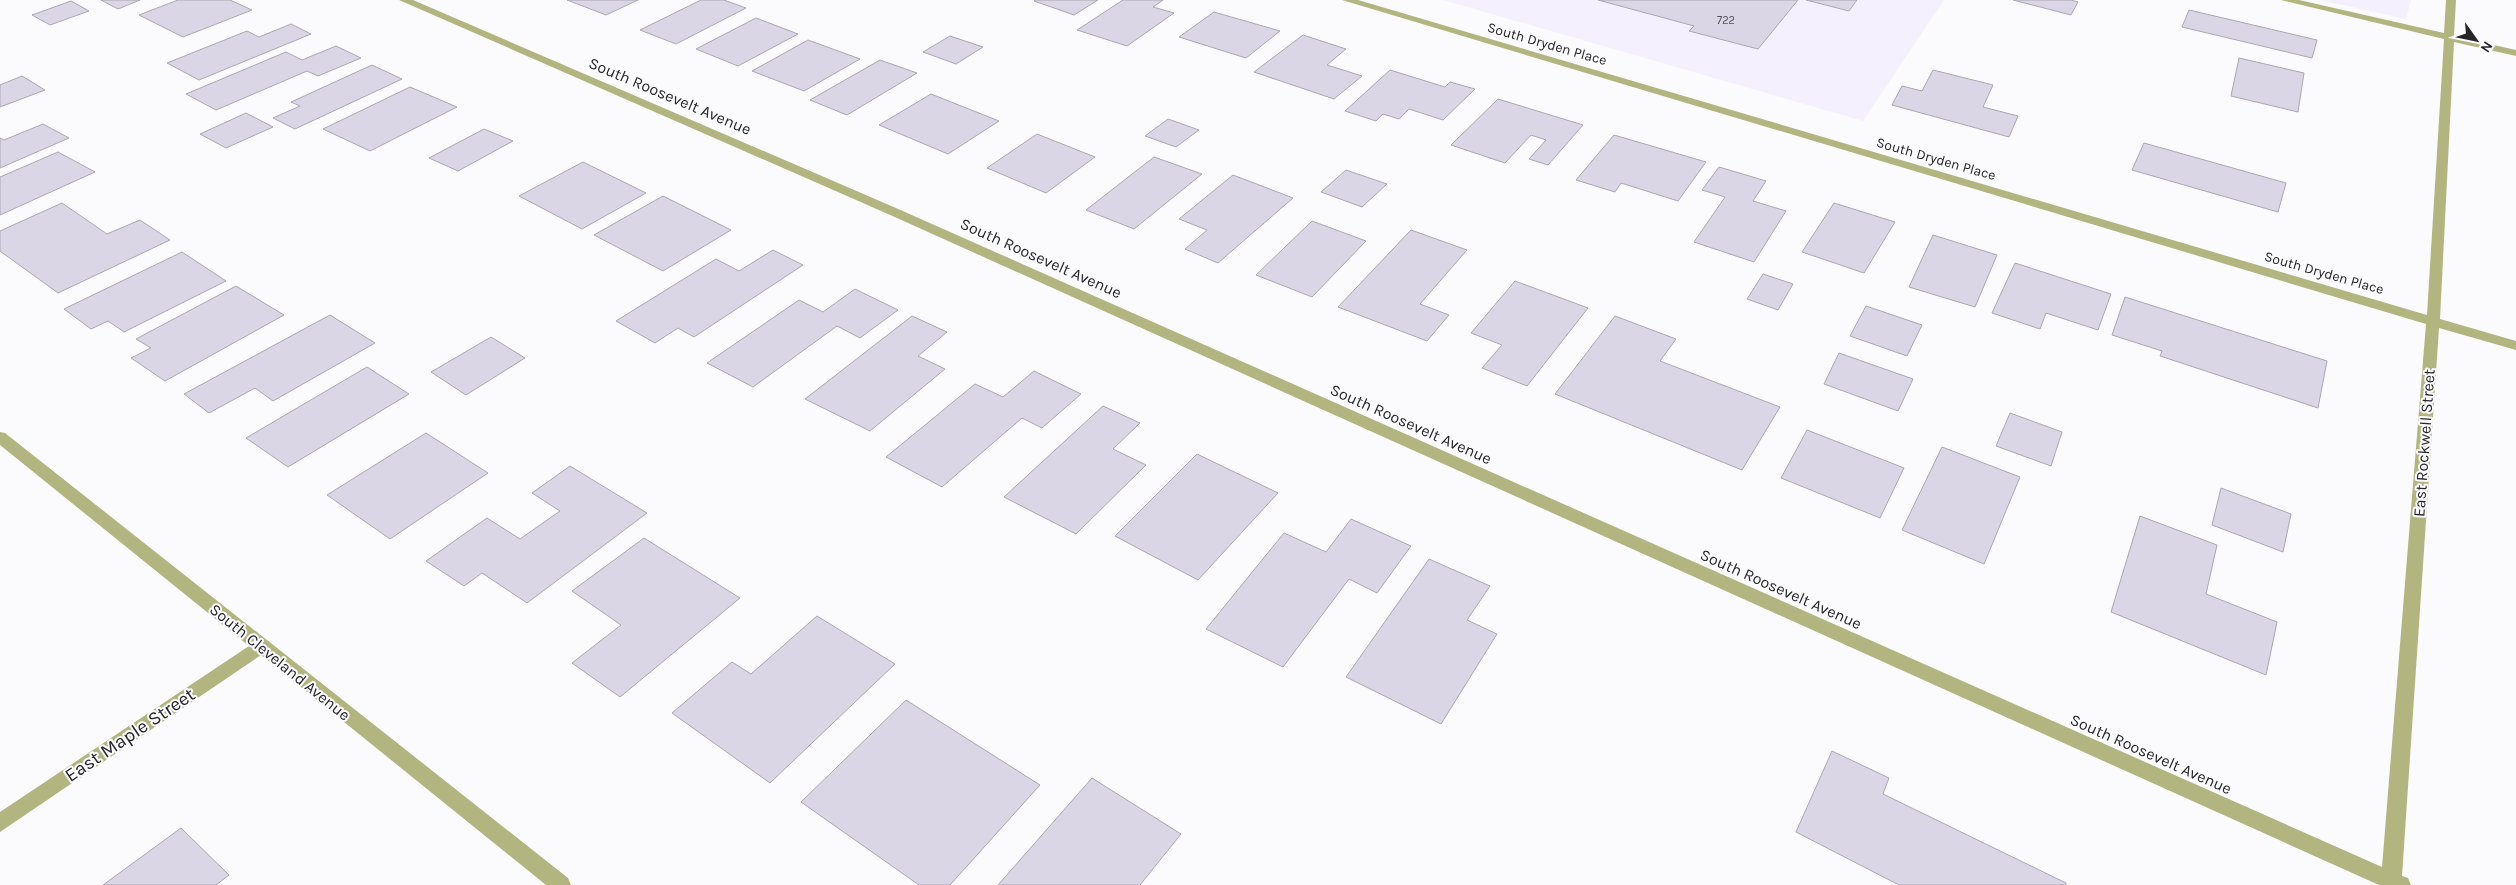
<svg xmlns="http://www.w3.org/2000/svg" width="2516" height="885" font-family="Karla,sans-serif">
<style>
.built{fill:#f4f0fe}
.building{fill:#dbd6e5;stroke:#aaa6b4}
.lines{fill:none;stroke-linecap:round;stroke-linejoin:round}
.street{fill:#b2b57f;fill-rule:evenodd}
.labels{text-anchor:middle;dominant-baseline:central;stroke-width:4;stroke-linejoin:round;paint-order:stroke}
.far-number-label{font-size:11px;fill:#535159}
.far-street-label{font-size:14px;fill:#26252a;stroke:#fbfbfe}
.street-label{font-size:16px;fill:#26252a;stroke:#fbfbfe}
.near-street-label{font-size:19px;fill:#26252a;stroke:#fbfbfe}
</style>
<rect width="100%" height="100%" fill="#fbfbfe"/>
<g class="built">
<polygon points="1443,0 1944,0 1863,121"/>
<polygon points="2320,0 2411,0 2406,19"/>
</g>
<g class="building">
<polygon points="101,0 140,0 118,9"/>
<polygon points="178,0 230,0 252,10 183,37 139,15"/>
<polygon points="567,0 638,0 606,15"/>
<polygon points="701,0 724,0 746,8 676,44 640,30"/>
<polygon points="1098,0 1074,15 1034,1 1035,0"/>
<polygon points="1123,0 1163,0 1153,7 1174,13 1127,46 1077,30"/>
<polygon points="1598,0 1798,0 1758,49 1689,31 1694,26"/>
<polygon points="1806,0 1857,0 1849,11"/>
<polygon points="2013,0 2071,0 2078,2 2071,15"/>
<polygon points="71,1 89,11 50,25 32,15"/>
<polygon points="2189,10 2317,40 2312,58 2182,27"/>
<polygon points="1214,12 1280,31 1246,58 1179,37"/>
<polygon points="756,18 798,34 738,66 696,49"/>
<polygon points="291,24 311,34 199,80 167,63 247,31 259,37"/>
<polygon points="1303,35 1346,49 1327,65 1362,76 1334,99 1254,72"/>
<polygon points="950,36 983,47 956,64 923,52"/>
<polygon points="808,40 860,59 804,91 752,71"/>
<polygon points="336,46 361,58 318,76 307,71 216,110 186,94 286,52 302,60"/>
<polygon points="2239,58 2304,73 2298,112 2231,96"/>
<polygon points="880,60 917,73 847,115 810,100"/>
<polygon points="372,65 402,79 295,129 273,118 300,106 291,102"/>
<polygon points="1390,70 1445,87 1450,82 1475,89 1443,120 1409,109 1399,119 1383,114 1376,121 1345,111"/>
<polygon points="1933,70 1993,85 1983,107 2018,116 2009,137 1892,105 1902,86 1922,91"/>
<polygon points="22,76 45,90 0,107 0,85"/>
<polygon points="410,87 457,107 370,151 323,129"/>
<polygon points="931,94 999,121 948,154 879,125"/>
<polygon points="1498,99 1583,125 1548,165 1529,159 1546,140 1531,135 1505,163 1451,145"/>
<polygon points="246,113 273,127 226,148 200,134"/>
<polygon points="1168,119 1199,130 1176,147 1145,136"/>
<polygon points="43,124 69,138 0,168 0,138 4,140"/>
<polygon points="484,129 513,141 458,171 429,158"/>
<polygon points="1037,134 1095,157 1046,193 987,168"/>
<polygon points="1614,135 1706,162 1678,201 1621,183 1615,192 1576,180"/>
<polygon points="2144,143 2286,183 2278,212 2132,170"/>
<polygon points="58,152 95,172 0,215 0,177"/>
<polygon points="1154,157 1202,174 1134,229 1086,210"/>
<polygon points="583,162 646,193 582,229 519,196"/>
<polygon points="1719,167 1766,181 1753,201 1786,211 1754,262 1694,242 1725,197 1702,190"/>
<polygon points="1346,170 1387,184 1362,207 1321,192"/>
<polygon points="1233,175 1293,198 1218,263 1185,249 1207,230 1179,219"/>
<polygon points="663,196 731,230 663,271 594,235"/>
<polygon points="62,203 107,234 140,220 170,240 58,293 0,251 0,231"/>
<polygon points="1834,203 1895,222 1864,273 1802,252"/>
<polygon points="1312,221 1366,241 1312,297 1256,275"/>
<polygon points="1411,230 1467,250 1420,304 1449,315 1427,341 1338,307"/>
<polygon points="1933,235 1997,255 1975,307 1909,287"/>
<polygon points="773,250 803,265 694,337 678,328 655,343 616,321 716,259 739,271"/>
<polygon points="182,252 226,281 124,332 108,321 91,329 64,309"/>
<polygon points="2015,263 2111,294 2098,330 2046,313 2040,329 1992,313"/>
<polygon points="1763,274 1793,284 1778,310 1747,299"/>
<polygon points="1515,281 1588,308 1527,386 1482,368 1502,345 1471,333"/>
<polygon points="236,286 284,315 165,381 131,358 151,348 136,339"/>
<polygon points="855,289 898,310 860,338 837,326 753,387 707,363 799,300 823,312"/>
<polygon points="2125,297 2327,361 2318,408 2160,356 2162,351 2112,335"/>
<polygon points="1866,306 1922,325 1907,356 1850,336"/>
<polygon points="330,315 375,343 273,401 255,388 209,413 184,394"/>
<polygon points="912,316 947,332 918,356 945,369 870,431 805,399"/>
<polygon points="1615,316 1676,339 1660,361 1780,407 1742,470 1555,394"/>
<polygon points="491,337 525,358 466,395 431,372"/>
<polygon points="1839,353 1913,379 1898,411 1824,384"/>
<polygon points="367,367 409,394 288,467 246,438"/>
<polygon points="1034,371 1081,394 1042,428 1022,418 942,487 886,457 975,384 1003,397"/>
<polygon points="1103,406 1140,423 1113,449 1146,465 1076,534 1004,497"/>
<polygon points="2010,413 2062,432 2051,466 1996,446"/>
<polygon points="1807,430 1904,468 1880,518 1781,478"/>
<polygon points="426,433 488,473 390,539 327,495"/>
<polygon points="1942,447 2020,477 1984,564 1902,530"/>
<polygon points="1197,454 1278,493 1198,580 1115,536"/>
<polygon points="570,466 647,513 527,603 482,573 464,586 426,561 487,518 520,539 560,511 532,493"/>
<polygon points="2221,488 2291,514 2283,552 2212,525"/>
<polygon points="2140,516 2217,545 2206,594 2277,622 2266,675 2111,612"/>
<polygon points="1351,519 1411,546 1377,593 1349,579 1283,667 1206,629 1284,533 1326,552"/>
<polygon points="644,538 740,598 620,697 572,663 621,625 572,591"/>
<polygon points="1429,559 1490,586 1467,620 1497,634 1441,724 1346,677"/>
<polygon points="817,616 895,664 770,783 672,713 732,662 751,674"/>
<polygon points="906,700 1040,785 950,885 919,885 801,802"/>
<polygon points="1832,751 1889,778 1883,794 2066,883 2066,885 1899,885 1796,832"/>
<polygon points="1092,778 1181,834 1140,885 998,885"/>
<polygon points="181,828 229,875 216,885 103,885"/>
</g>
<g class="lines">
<g class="street">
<polygon points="399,0 413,0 896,208 2382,867 2426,324 1342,0 1358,0 2427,315 2444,39 2281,0 2299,0 2444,33 2446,0 2456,0 2454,36 2516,50 2516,56 2454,42 2440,319 2516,341 2516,350 2439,328 2402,876 2408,878 2411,885 2379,885 888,214"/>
<polygon points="0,432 5,433 568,878 571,885 546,885 261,655 0,832 0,812 249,646 0,445"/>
</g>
</g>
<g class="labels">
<g class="far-number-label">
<text x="1726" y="20">722</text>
</g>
<g class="far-street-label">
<text transform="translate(1547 44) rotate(16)">South Dryden Place</text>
<text transform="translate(1936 159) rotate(16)">South Dryden Place</text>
<text transform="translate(2324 273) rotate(16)">South Dryden Place</text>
</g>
<g class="street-label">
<text transform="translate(670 96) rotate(23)">South Roosevelt Avenue</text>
<text transform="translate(1041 258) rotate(24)">South Roosevelt Avenue</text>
<text transform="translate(1411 424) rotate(24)">South Roosevelt Avenue</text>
<text transform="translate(2424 443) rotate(-86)">East Rockwell Street</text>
<text transform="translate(1781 589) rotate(24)">South Roosevelt Avenue</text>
<text transform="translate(280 662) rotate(39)">South Cleveland Avenue</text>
<text transform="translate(2151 754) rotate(24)">South Roosevelt Avenue</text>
</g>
<g class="near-street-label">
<text transform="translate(130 735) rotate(-34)">East Maple Street</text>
</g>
</g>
<g transform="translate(2476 40) rotate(123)" stroke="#fbfbfe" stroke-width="4" paint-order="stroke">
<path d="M0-4L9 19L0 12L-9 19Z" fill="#26252a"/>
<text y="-8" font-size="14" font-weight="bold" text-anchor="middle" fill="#26252a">N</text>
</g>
</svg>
